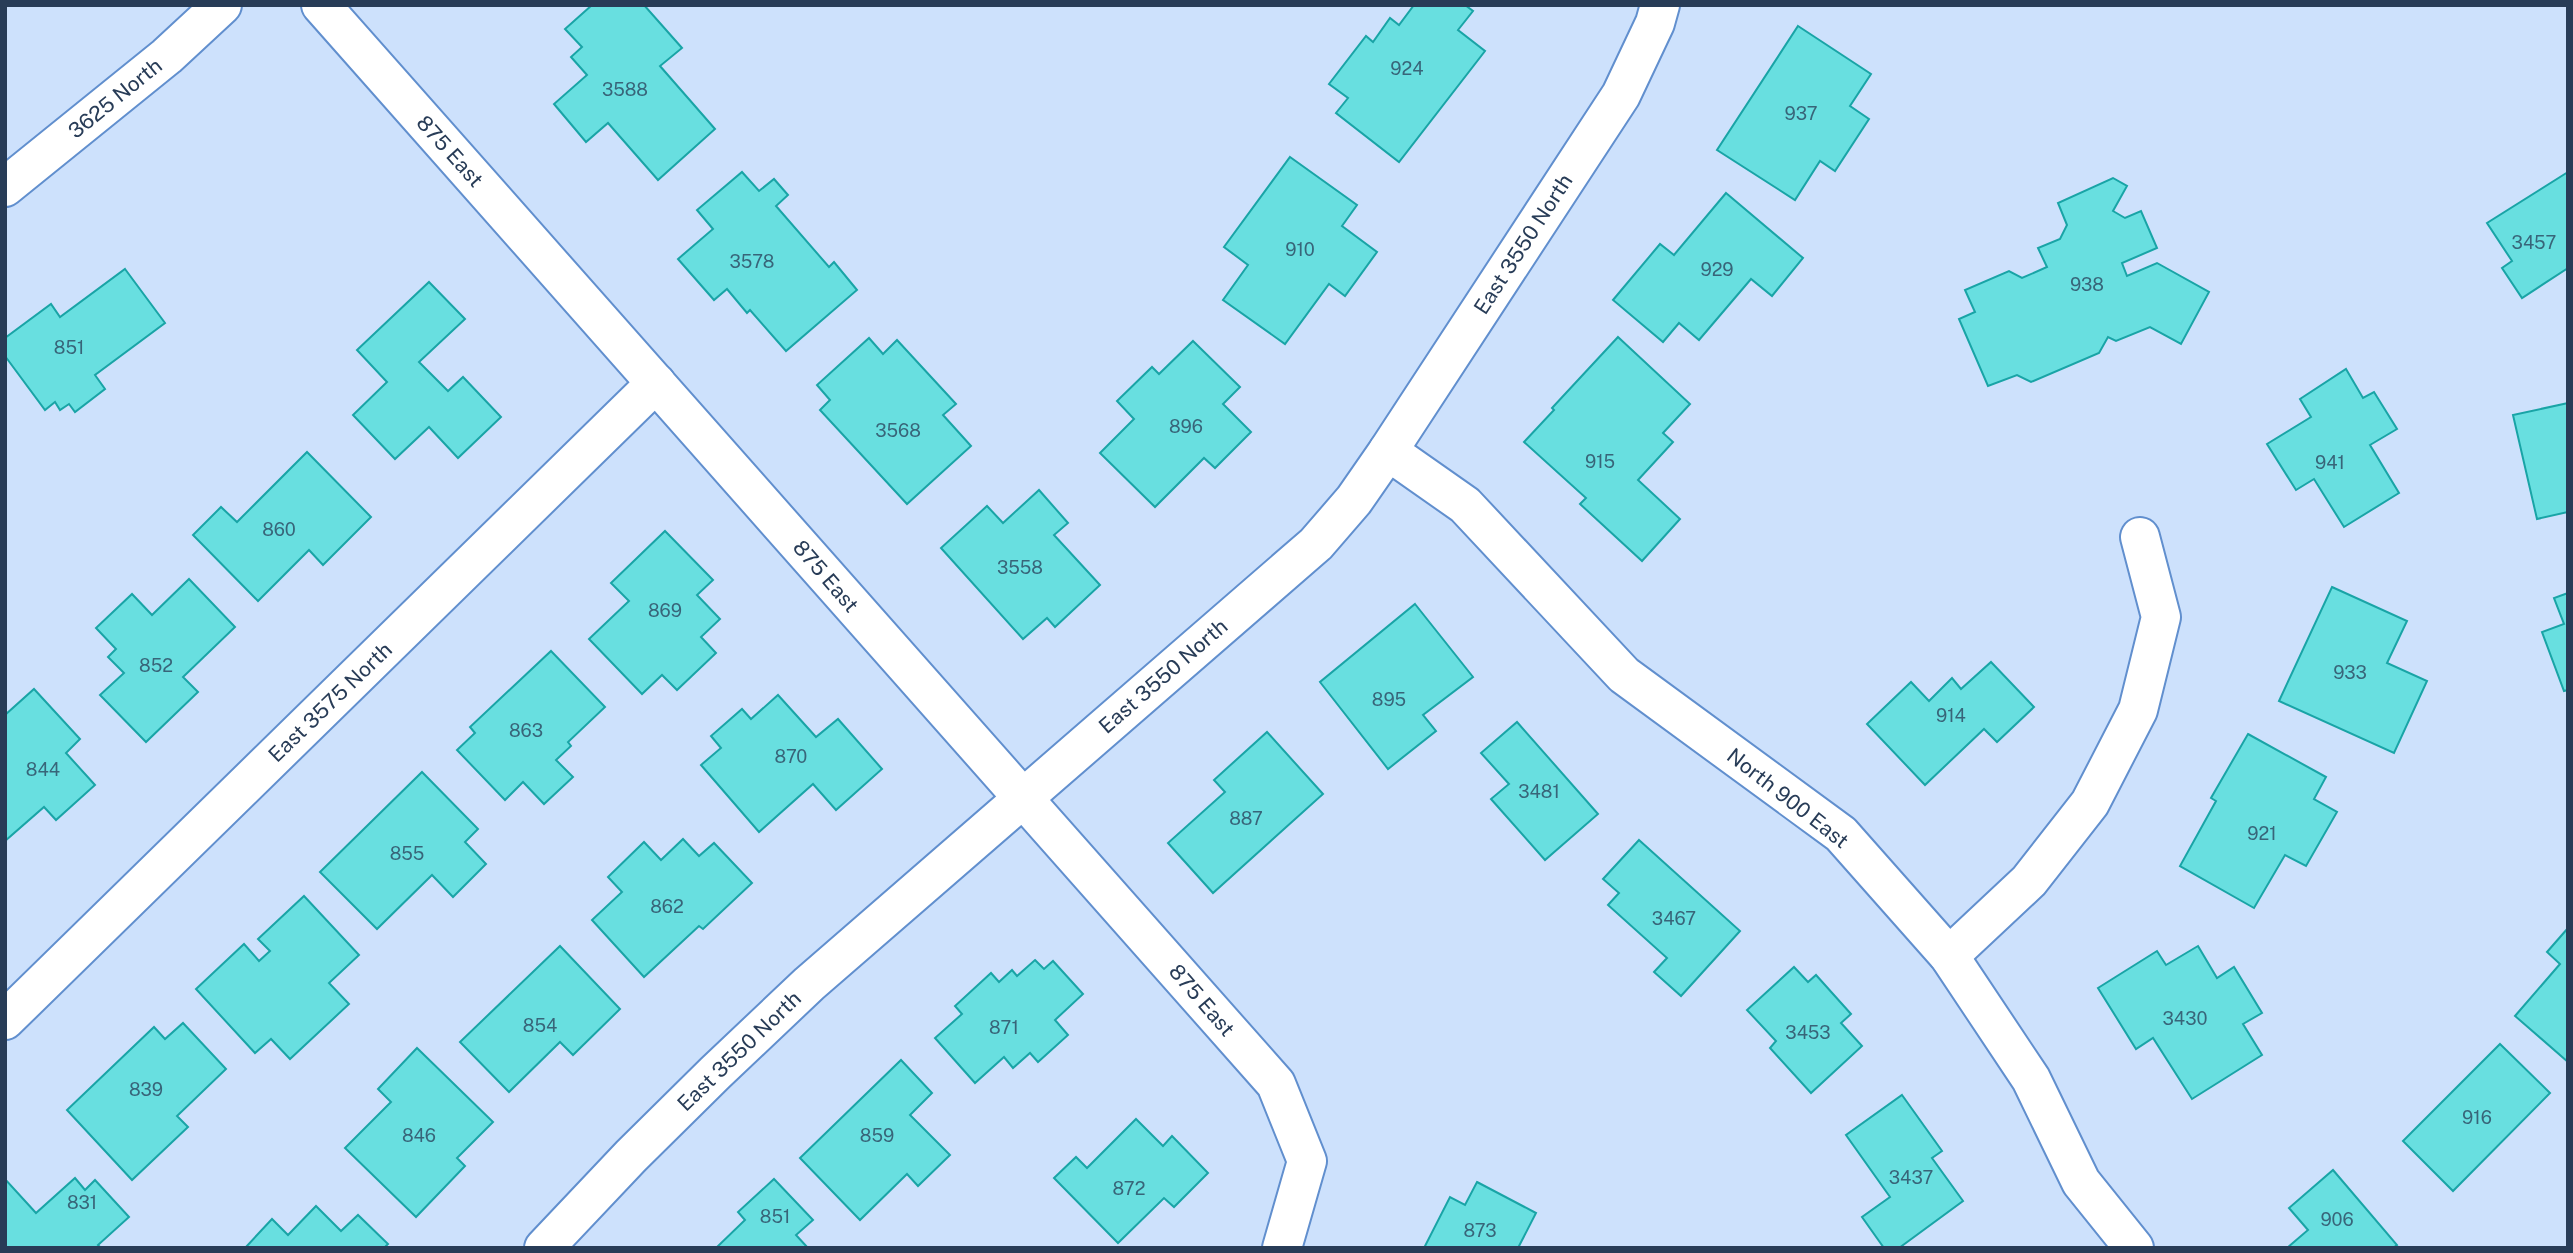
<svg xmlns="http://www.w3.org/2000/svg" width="2573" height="1253" font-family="'Public Sans',sans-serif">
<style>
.building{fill:#68dfe0;stroke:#19a4a6;stroke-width:2}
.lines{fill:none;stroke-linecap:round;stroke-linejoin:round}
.minor-casing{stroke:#618fce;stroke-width:42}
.minor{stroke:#fff;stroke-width:38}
.labels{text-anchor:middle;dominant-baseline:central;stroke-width:6;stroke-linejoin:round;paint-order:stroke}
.number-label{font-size:18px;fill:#386579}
.street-label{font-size:21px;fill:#283c57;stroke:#fff}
</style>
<rect width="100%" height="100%" fill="#cde1fc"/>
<g class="building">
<polygon points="592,5 644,5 682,48 660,66 715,129 658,180 608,123 586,142 554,104 587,75 571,57 582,47 565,29"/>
<polygon points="1414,5 1465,5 1473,11 1458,30 1485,51 1399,162 1336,113 1348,98 1329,84 1366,36 1373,42 1390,18 1399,25"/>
<polygon points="1798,26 1871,74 1850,106 1869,119 1835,171 1820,161 1795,200 1717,150"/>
<polygon points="1290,157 1357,205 1342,226 1377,252 1345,296 1329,284 1285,344 1223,300 1248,265 1224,247"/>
<polygon points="742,172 759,191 774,179 788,195 776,206 829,267 834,262 857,290 786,351 750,310 747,313 727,289 714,300 678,259 713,229 697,210"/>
<polygon points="2568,172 2568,268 2522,298 2502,268 2512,261 2487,223"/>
<polygon points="2113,178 2127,186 2113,211 2125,218 2141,211 2157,248 2122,263 2127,276 2157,263 2209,292 2181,344 2150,327 2116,341 2108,337 2099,353 2031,382 2017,375 1988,386 1959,319 1975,312 1965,290 2009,271 2022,278 2047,267 2038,248 2060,239 2067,225 2058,203"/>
<polygon points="1726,193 1803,258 1772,296 1751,279 1699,340 1679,323 1663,342 1613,300 1660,244 1674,255"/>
<polygon points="125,269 165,323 95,375 105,389 75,412 69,404 60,410 55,402 45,410 5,356 5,338 51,304 60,317"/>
<polygon points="429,282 465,319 419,362 448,391 463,377 501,417 458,458 429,427 395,459 353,415 387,382 357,350"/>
<polygon points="1618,337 1690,404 1663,433 1673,442 1638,480 1680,519 1642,561 1580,504 1586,498 1524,442 1554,410 1552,408"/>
<polygon points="869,338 883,354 897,340 956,404 943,415 971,446 907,504 820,410 830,400 817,385"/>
<polygon points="1193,341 1240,387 1223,404 1251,432 1215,468 1204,458 1155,507 1100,453 1134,419 1117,401 1152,367 1159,374"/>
<polygon points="2346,369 2363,398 2374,392 2397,429 2370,445 2399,493 2344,527 2314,479 2296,490 2267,444 2311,417 2300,399"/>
<polygon points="2568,403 2568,512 2537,519 2513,415"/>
<polygon points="307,452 371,517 323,565 309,550 258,601 193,535 221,507 237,522"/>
<polygon points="1039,490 1068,523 1054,535 1100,585 1055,627 1047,618 1023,639 941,548 987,506 1003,523"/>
<polygon points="665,531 713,580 697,595 720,619 701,637 716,653 677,690 662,675 642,694 589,639 629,601 611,583"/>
<polygon points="189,579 235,627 183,677 198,692 146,742 100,695 124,673 108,657 116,649 96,628 132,594 152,615"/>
<polygon points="2332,587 2407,621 2387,663 2427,681 2394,753 2279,701"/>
<polygon points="2568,593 2568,690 2564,691 2542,632 2564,624 2554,598"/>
<polygon points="1415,604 1473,677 1423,715 1436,731 1388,769 1320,682"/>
<polygon points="551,651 605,707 568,742 571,746 556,760 573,777 544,804 523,782 505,800 457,750 475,733 470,727"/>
<polygon points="1991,662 2034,707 1997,742 1984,729 1925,785 1867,724 1911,682 1929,701 1952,678 1961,689"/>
<polygon points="34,689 80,739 66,753 95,785 56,820 44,807 5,841 5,715"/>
<polygon points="778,695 816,737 838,719 882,769 836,810 813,784 759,832 701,765 721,748 711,736 742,709 751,719"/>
<polygon points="1517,722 1598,814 1545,860 1491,799 1509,784 1481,753"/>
<polygon points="1267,732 1323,794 1213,893 1168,843 1225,792 1214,780"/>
<polygon points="2248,734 2326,777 2314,799 2337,812 2306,866 2285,855 2254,908 2180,866 2216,801 2211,798"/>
<polygon points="422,772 478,829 465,842 486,864 453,897 432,875 377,929 320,872"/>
<polygon points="683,839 699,856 714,843 752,883 703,929 699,926 644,977 592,920 622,892 608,877 644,842 661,860"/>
<polygon points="1639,840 1740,931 1681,996 1654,972 1667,958 1608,905 1619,893 1603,879"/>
<polygon points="304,896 359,955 329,983 349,1004 290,1059 271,1039 255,1053 196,989 244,944 259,961 270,951 258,939"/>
<polygon points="2568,928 2568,1062 2515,1016 2560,964 2547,952"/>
<polygon points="560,946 620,1009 573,1055 560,1042 509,1092 460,1042"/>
<polygon points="2198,946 2217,978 2234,967 2262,1013 2243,1024 2262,1055 2192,1099 2153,1038 2136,1049 2098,988 2157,951 2166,965"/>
<polygon points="1035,960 1044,969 1053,961 1083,994 1055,1020 1068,1035 1038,1062 1030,1053 1013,1068 1004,1057 975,1083 935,1038 962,1014 955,1006 991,973 999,982 1012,970 1017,976"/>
<polygon points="1794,967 1808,982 1816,975 1851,1014 1841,1023 1862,1046 1811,1093 1770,1048 1776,1041 1747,1010"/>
<polygon points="183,1023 226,1069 177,1116 188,1127 132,1180 67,1110 154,1027 165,1039"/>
<polygon points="2500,1044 2550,1093 2453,1191 2403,1141"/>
<polygon points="417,1048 493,1122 457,1158 465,1166 416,1217 345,1148 391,1102 378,1089"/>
<polygon points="901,1060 932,1093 910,1115 950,1155 918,1186 907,1174 860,1220 800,1158"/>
<polygon points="1902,1095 1942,1151 1932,1158 1963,1201 1899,1248 1884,1248 1862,1217 1890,1197 1846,1135"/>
<polygon points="1136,1119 1163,1146 1172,1136 1208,1173 1174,1207 1164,1198 1118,1243 1054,1178 1076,1157 1087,1168"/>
<polygon points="2333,1170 2397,1245 2393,1248 2287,1248 2308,1230 2289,1208"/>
<polygon points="75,1178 85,1190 95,1180 129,1217 98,1245 101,1248 5,1248 5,1179 36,1213"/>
<polygon points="774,1179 813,1220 796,1235 808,1248 716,1248 745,1220 738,1212"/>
<polygon points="1477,1182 1536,1213 1518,1248 1424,1248 1450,1197 1465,1205"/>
<polygon points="316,1206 341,1231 358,1215 388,1244 384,1248 245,1248 272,1219 288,1235"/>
</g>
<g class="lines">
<g class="minor-casing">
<g id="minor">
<polyline points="321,5 1276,1084 1307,1161 1282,1248"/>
<polyline points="5,187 167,56 222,5"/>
<polyline points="1388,451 1465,505 1624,675 1841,834 1949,956 2031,1079 2081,1182 2134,1248"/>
<polyline points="1949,956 2029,881 2090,803 2138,710 2161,617 2140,537"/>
<polyline points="5,1020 656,383"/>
<polyline points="544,1248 631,1156 715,1073 809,984 1316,544 1354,500 1388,451 1621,95 1655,23 1660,5"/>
</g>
</g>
<use href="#minor" class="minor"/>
</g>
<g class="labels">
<g class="number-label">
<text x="1407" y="68">924</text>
<text x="625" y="89">3588</text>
<text x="1801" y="113">937</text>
<text x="2534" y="242">3457</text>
<text x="1300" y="249">910</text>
<text x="752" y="261">3578</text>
<text x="1717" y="269">929</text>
<text x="2087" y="284">938</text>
<text x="69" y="347">851</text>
<text x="1186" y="426">896</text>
<text x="898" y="430">3568</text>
<text x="1600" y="461">915</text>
<text x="2330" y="462">941</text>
<text x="279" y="529">860</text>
<text x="1020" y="567">3558</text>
<text x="665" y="610">869</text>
<text x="156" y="665">852</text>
<text x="2350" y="672">933</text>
<text x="1389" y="699">895</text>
<text x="1951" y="715">914</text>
<text x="526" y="730">863</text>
<text x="791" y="756">870</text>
<text x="43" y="769">844</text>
<text x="1539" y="791">3481</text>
<text x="1246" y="818">887</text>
<text x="2262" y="833">921</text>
<text x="407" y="853">855</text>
<text x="667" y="906">862</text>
<text x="1674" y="918">3467</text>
<text x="2185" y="1018">3430</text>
<text x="540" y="1025">854</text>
<text x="1004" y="1027">871</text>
<text x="1808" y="1032">3453</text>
<text x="146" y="1089">839</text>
<text x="2477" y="1117">916</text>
<text x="419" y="1135">846</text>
<text x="877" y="1135">859</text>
<text x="1911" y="1177">3437</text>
<text x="1129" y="1188">872</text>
<text x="82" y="1202">831</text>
<text x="775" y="1216">851</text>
<text x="2337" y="1219">906</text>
<text x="1480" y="1230">873</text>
</g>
<g class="street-label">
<text transform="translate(115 98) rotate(-39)">3625 North</text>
<text transform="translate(450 151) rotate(48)">875 East</text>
<text transform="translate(1523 244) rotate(-57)">East 3550 North</text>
<text transform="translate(826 576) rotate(49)">875 East</text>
<text transform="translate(1163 676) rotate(-41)">East 3550 North</text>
<text transform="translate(330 702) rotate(-44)">East 3575 North</text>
<text transform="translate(1788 798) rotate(38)">North 900 East</text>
<text transform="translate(1202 1000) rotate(49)">875 East</text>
<text transform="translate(739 1051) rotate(-44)">East 3550 North</text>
</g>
</g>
<rect width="2573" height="1253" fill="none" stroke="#283c57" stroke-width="14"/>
</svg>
